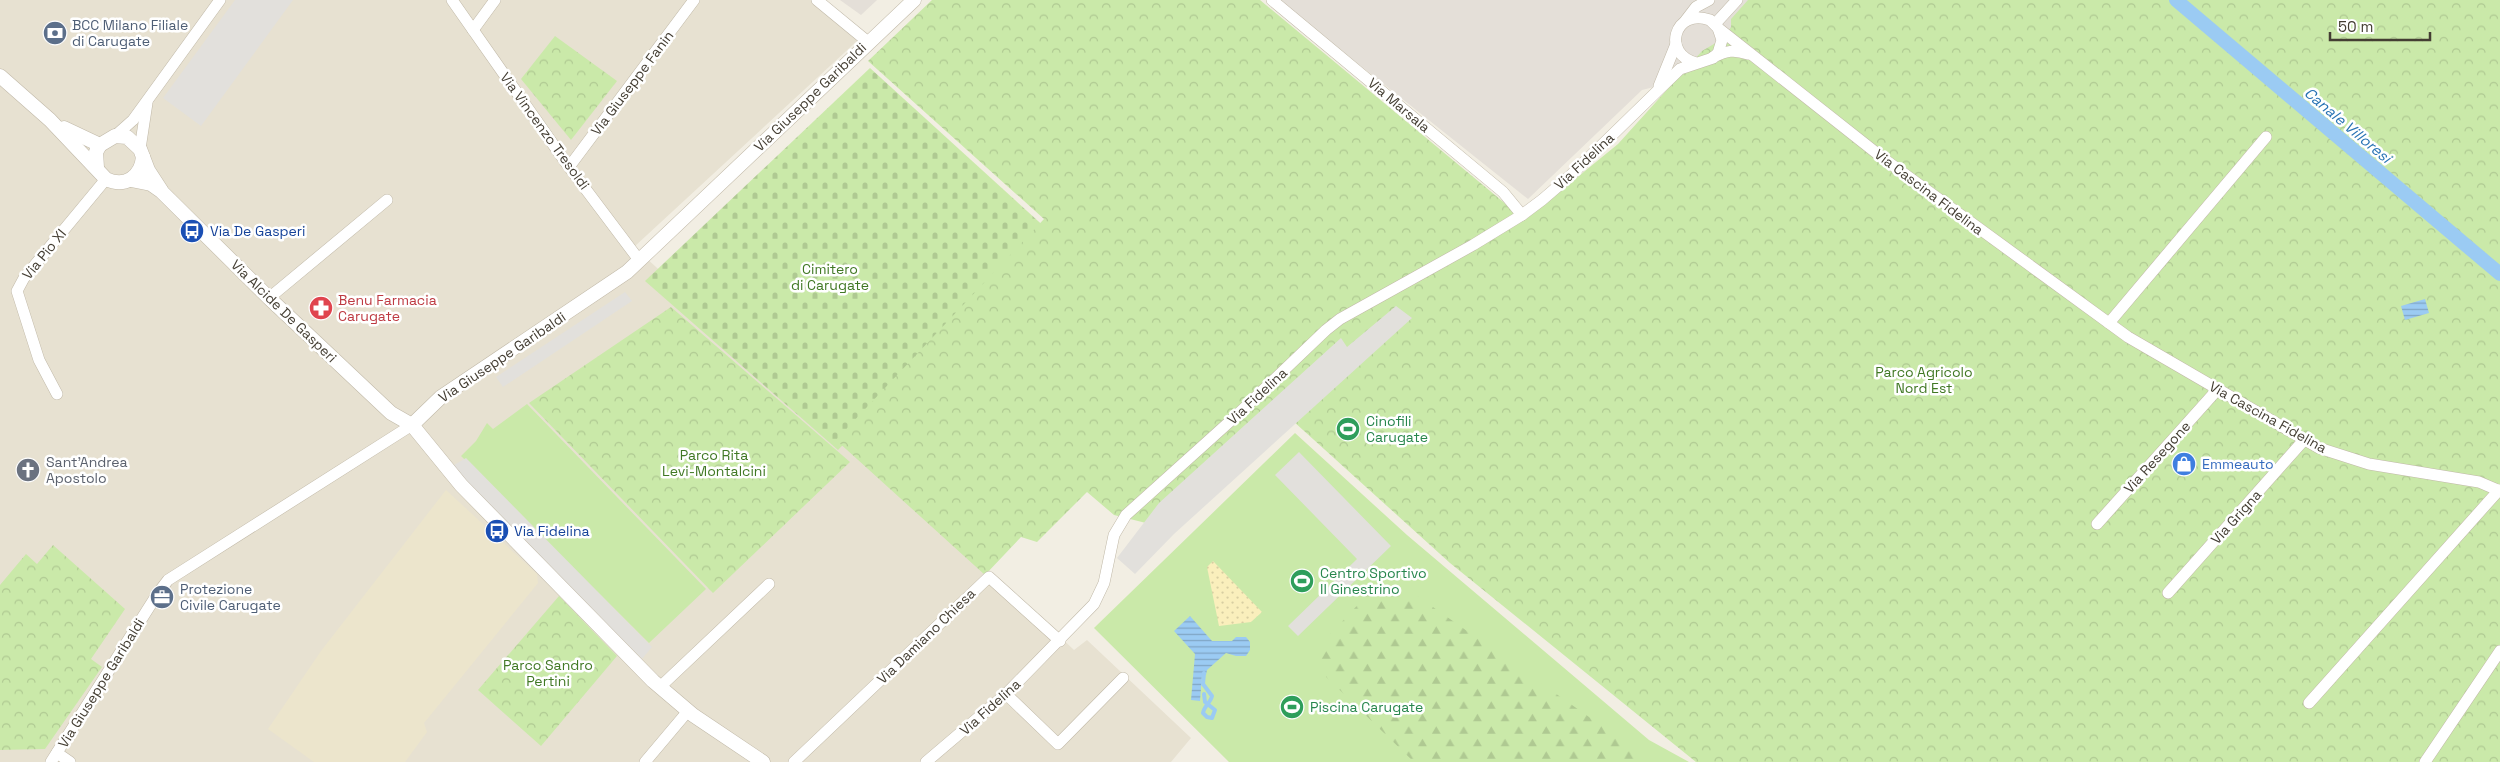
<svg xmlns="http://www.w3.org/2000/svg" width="2500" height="762" font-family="'Space Grotesk',sans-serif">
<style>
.residential{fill:#e7e1d1}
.industrial{fill:#e4dfd8}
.education{fill:#ece5cc}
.grass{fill:#cae9a9}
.forest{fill:url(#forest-firs)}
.sand{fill:url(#sand-dots)}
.cemetery{fill:url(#cemetery-stones)}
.park{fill:url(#park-crowns)}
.parking{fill:#e2e0dc}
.water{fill:url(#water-rules)}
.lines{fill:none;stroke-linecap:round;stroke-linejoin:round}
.stream{stroke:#9bcbf3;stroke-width:4}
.canal{stroke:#9bcbf3;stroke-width:14}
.minor-casing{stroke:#c1b9a8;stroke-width:12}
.tertiary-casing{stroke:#c1b9a8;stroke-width:15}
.minor{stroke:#fff;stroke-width:11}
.tertiary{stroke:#fff;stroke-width:14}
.labels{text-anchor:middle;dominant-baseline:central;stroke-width:5;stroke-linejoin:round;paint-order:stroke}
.service-label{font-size:14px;fill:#4e5e75;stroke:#fff;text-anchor:start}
.street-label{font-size:14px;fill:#443e33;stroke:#fff}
.transit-label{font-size:14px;fill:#164399;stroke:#fff;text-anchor:start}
.park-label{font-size:14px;fill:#407824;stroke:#fff}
.health-label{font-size:14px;fill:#be3a42;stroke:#fff;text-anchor:start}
.leisure-label{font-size:14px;fill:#27864d;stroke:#fff;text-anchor:start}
.worship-label{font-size:14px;fill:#5b616d;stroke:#fff;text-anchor:start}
.shop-label{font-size:14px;fill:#366cbe;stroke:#fff;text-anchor:start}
.water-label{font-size:15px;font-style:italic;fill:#2873b4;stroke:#fff}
</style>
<defs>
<pattern id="forest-firs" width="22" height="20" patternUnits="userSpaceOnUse" patternTransform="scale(1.25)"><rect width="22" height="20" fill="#cae9a9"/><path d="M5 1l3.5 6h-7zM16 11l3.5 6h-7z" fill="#afc992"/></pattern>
<pattern id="sand-dots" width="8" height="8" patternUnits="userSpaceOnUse" patternTransform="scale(1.25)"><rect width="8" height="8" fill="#faefbc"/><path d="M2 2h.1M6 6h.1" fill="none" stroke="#d8cea2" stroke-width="1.8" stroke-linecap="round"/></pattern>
<pattern id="cemetery-stones" width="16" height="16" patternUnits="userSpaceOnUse" patternTransform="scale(1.25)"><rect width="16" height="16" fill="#cae9a9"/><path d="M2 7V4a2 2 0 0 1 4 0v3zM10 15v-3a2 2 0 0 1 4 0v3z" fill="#afc992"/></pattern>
<pattern id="park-crowns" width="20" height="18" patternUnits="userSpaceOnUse" patternTransform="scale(1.25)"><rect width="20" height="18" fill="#cae9a9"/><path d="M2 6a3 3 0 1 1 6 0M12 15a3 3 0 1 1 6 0" fill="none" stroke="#afc992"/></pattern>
<pattern id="water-rules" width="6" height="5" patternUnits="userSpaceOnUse" patternTransform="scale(1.25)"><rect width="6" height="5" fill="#9bcbf3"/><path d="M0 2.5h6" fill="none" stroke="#80a6c5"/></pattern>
</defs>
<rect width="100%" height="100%" fill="#f2eee3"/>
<polygon class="residential" points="0,0 816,0 857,41 634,247 997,577 1074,650 1087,640 1191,738 1171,762 0,762"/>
<g class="industrial">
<polygon points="840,0 877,0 861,15"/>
<polygon points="1278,0 1816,0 1768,58 1642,90 1528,199"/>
</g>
<polygon class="education" points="446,490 537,574 538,583 424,723 427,732 405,762 314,762 268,729 321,651"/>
<g class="grass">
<polygon points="527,404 706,589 649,643 461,456 476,441 487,423 493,429"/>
<polygon points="1295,433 1407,535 1649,740 1689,762 1229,762 1094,628"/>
</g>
<polygon class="forest" points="1398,582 1413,593 1653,762 1414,762 1321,672 1319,655 1322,643 1367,595 1380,586"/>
<polygon class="sand" points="1213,561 1262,612 1251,622 1219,626 1207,567"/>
<polygon class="cemetery" points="870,68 1049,231 838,450 645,281"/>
<g class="park">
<polygon points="932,0 1260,0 1525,220 1618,144 1702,51 1724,38 1731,27 1731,19 1748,0 2500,0 2500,762 1696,762 1450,563 1282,411 1154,525 1114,515 1087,492 1037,542 1021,537 985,575 836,440 1044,219 868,61"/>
<polygon points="555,36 617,81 571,140 521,79"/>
<polygon points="671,307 850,462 713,593 529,403"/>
<polygon points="53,545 125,609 91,659 102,667 45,749 0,750 0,585 26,554 37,564"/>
<polygon points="559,596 617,656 541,746 478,690"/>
</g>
<g class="parking">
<polygon points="235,0 293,0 201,126 163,98"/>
<polygon points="625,292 632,301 503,387 496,377"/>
<polygon points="1396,306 1412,318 1174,534 1135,574 1117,558 1159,503 1341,338 1347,347"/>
<polygon points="1299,452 1391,546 1298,636 1288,626 1357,559 1275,475"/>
<polygon points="466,458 652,647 642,659 449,468"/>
</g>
<g class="water">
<polygon points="2425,299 2429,313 2405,320 2401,306"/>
<polygon points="1190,616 1212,641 1232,641 1236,637 1246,637 1250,642 1250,650 1246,656 1236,656 1226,653 1207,670 1206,675 1202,675 1200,701 1191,700 1195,654 1174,631"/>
</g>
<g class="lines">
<path class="stream" d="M1204 673 1203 684 1212 696C1211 702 1204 706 1203 713L1207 717 1212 718 1215 710 1205 702 1204 694"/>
<polyline class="canal" points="2176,0 2500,274"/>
<g class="minor-casing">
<g id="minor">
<polyline points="452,0 569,167 639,260"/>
<polyline points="817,0 868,42"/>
<polyline points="1272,0 1503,192 1522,215"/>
<polyline points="1686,20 1696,7 1709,0"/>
<polyline points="1715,24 1737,0"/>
<polyline points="1718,28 1884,159 2128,337 2319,448 2369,464 2479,482 2500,491"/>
<polyline points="473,30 495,0"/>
<path d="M1713 57C1727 51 1733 49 1748 54"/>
<polyline points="1659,86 1676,44"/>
<polyline points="115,136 133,120 220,0"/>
<polyline points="140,149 147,103"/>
<polyline points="569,167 694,0"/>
<polyline points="269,298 387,200"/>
<polyline points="2109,323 2266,137"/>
<polyline points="57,394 39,360 17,291 24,278 106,179"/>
<polyline points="2097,524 2217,390"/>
<polyline points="2168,593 2304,440"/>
<polyline points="660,687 769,584"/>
<polyline points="1006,694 1058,744 1123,678"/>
<polyline points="2309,703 2499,490"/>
<polyline points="57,753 70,762"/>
<polyline points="51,762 158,593 168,580 412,425"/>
<polyline points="645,762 688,711"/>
<polyline points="794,762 989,577 1060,641"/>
<path d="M926 762 1006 694 1094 604 1104 583 1114 535 1126 515 1237 415 1326 330 1340 319 1473 245 1522 215 1542 200 1570 176 1680 69 1713 58 1718 53 1722 40 1718 28 1710 20C1674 7 1661 55 1697 63"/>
<polyline points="2425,762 2500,651"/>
</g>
</g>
<g class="tertiary-casing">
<g id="tertiary">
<path d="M0 76 50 120 106 179C125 188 141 177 143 157"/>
<polyline points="64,128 100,145"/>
<polyline points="97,168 96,152 100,145 115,136 127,137 140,149 148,170 161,190"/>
<polyline points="131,180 151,184 161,191 269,298 391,413 412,425 461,485 653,681 693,715 763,762"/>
<polyline points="412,425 441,397 627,272 914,0"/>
</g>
</g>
<use href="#minor" class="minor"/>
<use href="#tertiary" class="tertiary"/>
</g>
<defs>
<g id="bank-disc" transform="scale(1.25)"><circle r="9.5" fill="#5c6f8a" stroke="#fff"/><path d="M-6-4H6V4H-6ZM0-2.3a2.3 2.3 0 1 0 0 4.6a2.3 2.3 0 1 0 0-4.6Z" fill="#fff"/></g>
<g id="bus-disc" transform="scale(1.25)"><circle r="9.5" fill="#1a4fb4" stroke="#fff"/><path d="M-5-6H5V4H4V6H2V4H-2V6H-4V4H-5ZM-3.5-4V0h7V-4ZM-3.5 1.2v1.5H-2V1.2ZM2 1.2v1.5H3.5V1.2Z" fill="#fff"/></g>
<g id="pharmacy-disc" transform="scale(1.25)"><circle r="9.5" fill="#e0444e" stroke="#fff"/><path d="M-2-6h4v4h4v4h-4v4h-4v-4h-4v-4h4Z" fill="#fff"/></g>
<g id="stadium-disc" transform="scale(1.25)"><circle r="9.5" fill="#2e9e5b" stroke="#fff"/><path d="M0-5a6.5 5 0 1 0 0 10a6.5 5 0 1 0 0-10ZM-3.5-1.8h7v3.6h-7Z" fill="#fff"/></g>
<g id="shop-disc" transform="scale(1.25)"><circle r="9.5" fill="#3f7fe0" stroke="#fff"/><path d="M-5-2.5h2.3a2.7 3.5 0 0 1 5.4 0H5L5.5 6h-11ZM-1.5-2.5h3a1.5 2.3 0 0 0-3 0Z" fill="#fff"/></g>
<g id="church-disc" transform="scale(1.25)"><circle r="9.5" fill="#6b7280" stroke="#fff"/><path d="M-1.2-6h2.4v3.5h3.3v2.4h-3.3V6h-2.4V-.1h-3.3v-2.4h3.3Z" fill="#fff"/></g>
<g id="office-disc" transform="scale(1.25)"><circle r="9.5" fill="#5c6f8a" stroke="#fff"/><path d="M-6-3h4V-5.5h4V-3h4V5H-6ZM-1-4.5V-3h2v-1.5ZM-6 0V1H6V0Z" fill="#fff"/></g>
</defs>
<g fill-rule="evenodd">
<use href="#bank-disc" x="55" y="33"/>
<use href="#bus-disc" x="192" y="231"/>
<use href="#pharmacy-disc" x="321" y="308"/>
<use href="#stadium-disc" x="1348" y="429"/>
<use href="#shop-disc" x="2184" y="464"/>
<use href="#church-disc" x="28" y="470"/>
<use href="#bus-disc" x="497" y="531"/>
<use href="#stadium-disc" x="1302" y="581"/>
<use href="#office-disc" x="162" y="597"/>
<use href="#stadium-disc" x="1292" y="707"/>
</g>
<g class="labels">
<g class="service-label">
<text x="72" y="25">BCC Milano Filiale<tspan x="72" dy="16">di Carugate</tspan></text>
<text x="180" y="589">Protezione<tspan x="180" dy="16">Civile Carugate</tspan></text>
</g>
<g class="street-label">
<text transform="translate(632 83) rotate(-53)">Via Giuseppe Fanin</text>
<text transform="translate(810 97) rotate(-44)">Via Giuseppe Garibaldi</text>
<text transform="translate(1399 105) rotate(40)">Via Marsala</text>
<text transform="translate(545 131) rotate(54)">Via Vincenzo Tresoldi</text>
<text transform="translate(1584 161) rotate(-43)">Via Fidelina</text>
<text transform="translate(1929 192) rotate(37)">Via Cascina Fidelina</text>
<text transform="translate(44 254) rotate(-51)">Via Pio XI</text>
<text transform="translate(284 311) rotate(44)">Via Alcide De Gasperi</text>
<text transform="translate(502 357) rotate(-34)">Via Giuseppe Garibaldi</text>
<text transform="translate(1257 396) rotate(-43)">Via Fidelina</text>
<text transform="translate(2268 417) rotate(29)">Via Cascina Fidelina</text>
<text transform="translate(2157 457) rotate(-48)">Via Resegone</text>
<text transform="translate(2236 517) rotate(-48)">Via Grigna</text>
<text transform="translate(926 636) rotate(-44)">Via Damiano Chiesa</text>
<text transform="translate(101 683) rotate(-58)">Via Giuseppe Garibaldi</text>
<text transform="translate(990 707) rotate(-42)">Via Fidelina</text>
</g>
<g class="transit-label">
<text x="210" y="231">Via De Gasperi</text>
<text x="514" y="531">Via Fidelina</text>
</g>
<g class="park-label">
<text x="830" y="269">Cimitero<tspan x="830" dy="16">di Carugate</tspan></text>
<text x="1924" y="372">Parco Agricolo<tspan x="1924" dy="16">Nord Est</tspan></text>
<text x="714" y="455">Parco Rita<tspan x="714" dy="16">Levi-Montalcini</tspan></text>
<text x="548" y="665">Parco Sandro<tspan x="548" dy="16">Pertini</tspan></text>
</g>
<g class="health-label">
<text x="338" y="300">Benu Farmacia<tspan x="338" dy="16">Carugate</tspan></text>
</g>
<g class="leisure-label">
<text x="1366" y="421">Cinofili<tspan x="1366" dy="16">Carugate</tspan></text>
<text x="1320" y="573">Centro Sportivo<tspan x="1320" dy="16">Il Ginestrino</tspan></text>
<text x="1310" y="707">Piscina Carugate</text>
</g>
<g class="worship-label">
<text x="46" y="462">Sant'Andrea<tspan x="46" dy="16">Apostolo</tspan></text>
</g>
<g class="shop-label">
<text x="2202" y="464">Emmeauto</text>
</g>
<g class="water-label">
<text transform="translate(2348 125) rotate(40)">Canale Villoresi</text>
</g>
</g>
<path d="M2330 32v8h100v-8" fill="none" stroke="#443e33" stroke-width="2.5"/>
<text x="2338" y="32" font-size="15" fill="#443e33" stroke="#ffffff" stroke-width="4" paint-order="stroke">50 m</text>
</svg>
